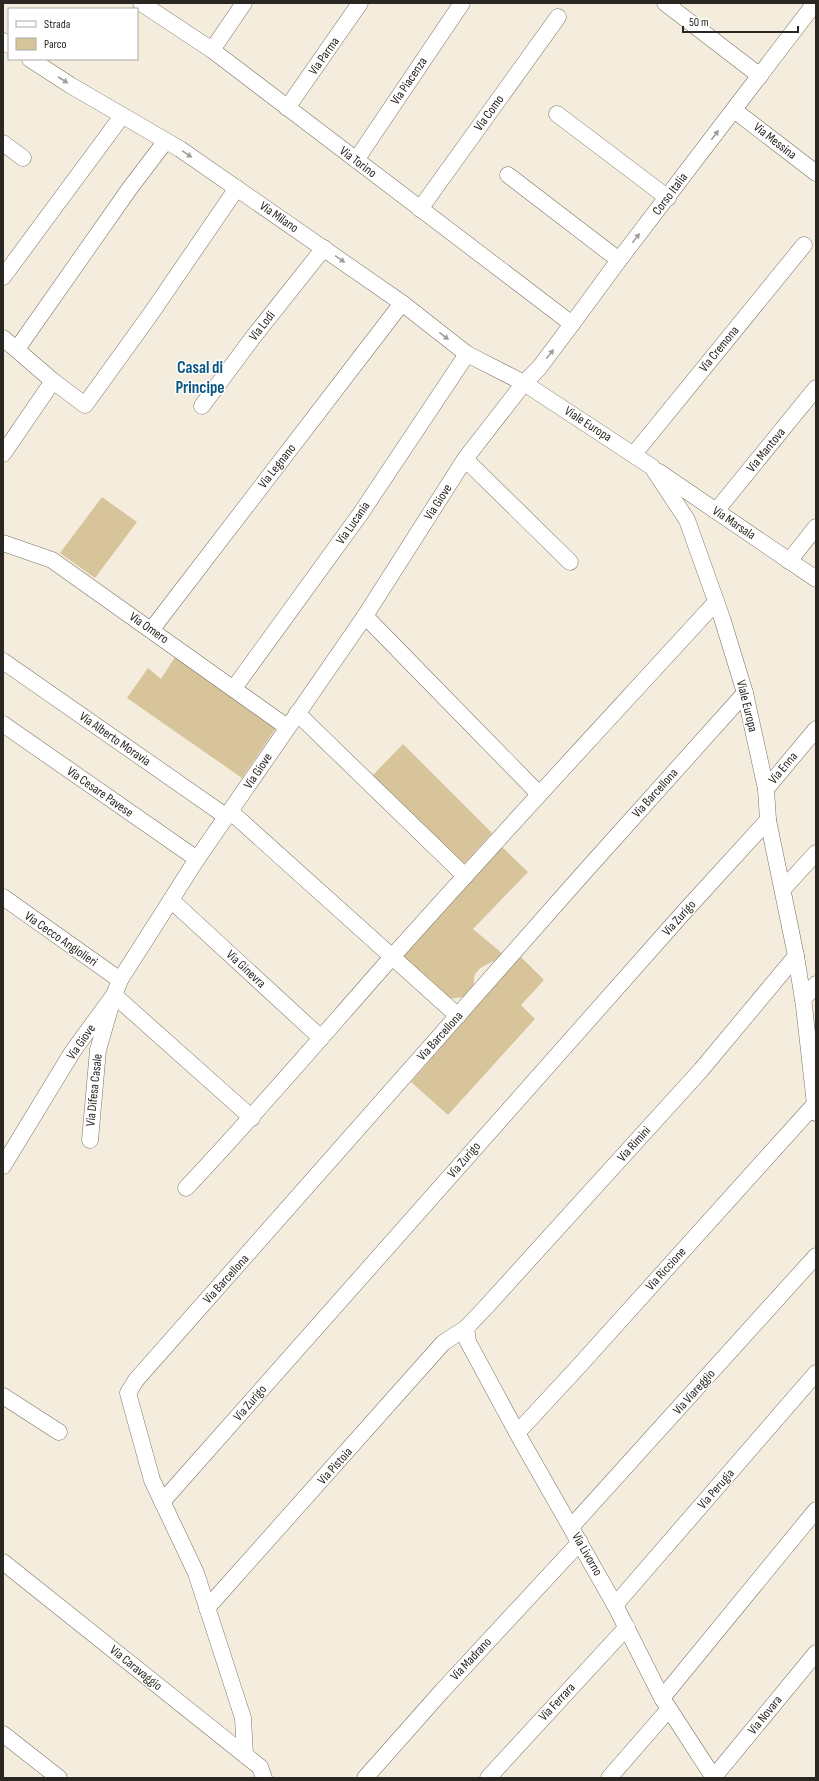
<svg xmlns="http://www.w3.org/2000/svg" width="819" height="1781" font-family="'Sofia Sans Condensed',sans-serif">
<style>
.green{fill:#d7c49a}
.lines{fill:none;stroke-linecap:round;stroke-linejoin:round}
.minor-casing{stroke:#797366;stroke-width:17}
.minor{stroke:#fff;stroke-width:16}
.oneway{fill:#9f9e9c}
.labels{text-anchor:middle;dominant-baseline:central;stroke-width:3;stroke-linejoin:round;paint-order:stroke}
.street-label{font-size:13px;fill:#2a2722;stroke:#fff}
.district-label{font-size:17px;font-weight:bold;fill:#0c5684;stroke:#fff}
</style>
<rect width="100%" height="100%" fill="#f4edde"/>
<g class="green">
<polygon points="102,497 137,522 95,578 60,553"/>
<polygon points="177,654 276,728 242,778 127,698 148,668 161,679"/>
<polygon points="403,744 492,833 463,865 372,776"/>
<path d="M500 845 528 872 473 929 504 955C492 965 472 965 474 984L463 997 449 999 402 958Z"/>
<polygon points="520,956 544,980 521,1005 535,1019 448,1115 411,1082"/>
</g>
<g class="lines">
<g class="minor-casing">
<g id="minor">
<polyline points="141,3 212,50 572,324"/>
<polyline points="665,3 760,76"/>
<polyline points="3,41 9,45"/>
<polyline points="212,50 244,3"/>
<polyline points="30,59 70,85 180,149 402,303 467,354 524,383 652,467 687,520 722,618 745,693 766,789 768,820 796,956 804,1006 816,1113"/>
<polyline points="287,108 360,3"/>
<polyline points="734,110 816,173"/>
<polyline points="557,114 668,198"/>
<polyline points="3,143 23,158"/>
<polyline points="356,160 462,3"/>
<polyline points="508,175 619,260"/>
<polyline points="420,209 558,17"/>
<polyline points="3,277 122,116"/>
<polyline points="3,338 53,381 85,405 150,315 237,188"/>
<polyline points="17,349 130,188 165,142"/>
<polyline points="202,406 254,336 324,248"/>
<polyline points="3,454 53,381"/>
<polyline points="634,454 804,245"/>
<polyline points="465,459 570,562"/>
<polyline points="659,472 816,579"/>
<polyline points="716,511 816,388"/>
<polyline points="3,543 52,560 287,727"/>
<polyline points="789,561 816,527"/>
<polyline points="365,616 539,794"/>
<polyline points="152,629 402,303"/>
<polyline points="3,661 227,817"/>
<polyline points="234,688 361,513 467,354"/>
<polyline points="297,713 465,876"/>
<polyline points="3,724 197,859"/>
<polyline points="766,789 816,729"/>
<polyline points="231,812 458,1016"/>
<polyline points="783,889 816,853"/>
<polyline points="3,897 120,980"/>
<polyline points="171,900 321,1038"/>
<polyline points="114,995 252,1118"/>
<polyline points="803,1000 816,984"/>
<polyline points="90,1140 98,1050 111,1005"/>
<polyline points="3,1166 73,1051 114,995 120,980 197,859 365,616 465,459 524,383 539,368 572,324 619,260 815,3"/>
<path d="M186 1188C257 1113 324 1034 392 957 499 837 608 720 716 602"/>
<polyline points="466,1328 468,1342 521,1440 615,1605 662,1698 714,1778"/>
<polyline points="3,1396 59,1432"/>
<polyline points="517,1433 579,1366 814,1105"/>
<polyline points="162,1502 684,912 768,820"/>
<polyline points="571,1527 816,1256"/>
<polyline points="3,1562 260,1767 264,1778"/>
<polyline points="615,1605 816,1373"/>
<polyline points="207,1608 443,1343 466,1328 486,1307 701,1070 796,956"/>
<polyline points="662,1698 816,1510"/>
<polyline points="3,1734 59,1778"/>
<polyline points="245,1755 243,1718 196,1573 152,1480 128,1393 136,1380 580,877 745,693"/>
<polyline points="365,1778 442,1691 580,1542"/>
<polyline points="488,1778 627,1627"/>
<polyline points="609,1778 669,1709"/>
<polyline points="713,1778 816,1653"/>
</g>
</g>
<use href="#minor" class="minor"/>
</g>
<defs><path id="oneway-solid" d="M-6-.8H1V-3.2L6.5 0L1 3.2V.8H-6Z"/></defs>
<g class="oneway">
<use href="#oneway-solid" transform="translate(63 80) rotate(33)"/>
<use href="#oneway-solid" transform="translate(715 135) rotate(-53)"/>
<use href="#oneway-solid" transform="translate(187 154) rotate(34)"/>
<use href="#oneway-solid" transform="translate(636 238) rotate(-52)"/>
<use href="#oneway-solid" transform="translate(340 259) rotate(35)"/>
<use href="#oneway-solid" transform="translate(444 336) rotate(38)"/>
<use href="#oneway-solid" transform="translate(550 354) rotate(-52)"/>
</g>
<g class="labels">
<g class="street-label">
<text transform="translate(324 56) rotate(-55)">Via Parma</text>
<text transform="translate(409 81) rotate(-56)">Via Piacenza</text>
<text transform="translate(489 113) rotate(-54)">Via Como</text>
<text transform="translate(775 141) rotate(38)">Via Messina</text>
<text transform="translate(358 162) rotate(37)">Via Torino</text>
<text transform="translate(670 194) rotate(-53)">Corso Italia</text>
<text transform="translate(279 217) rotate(35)">Via Milano</text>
<text transform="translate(262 326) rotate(-52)">Via Lodi</text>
<text transform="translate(719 349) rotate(-51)">Via Cremona</text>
<text transform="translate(588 424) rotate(33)">Viale Europa</text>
<text transform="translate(766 450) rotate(-51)">Via Mantova</text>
<text transform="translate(277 466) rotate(-52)">Via Legnano</text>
<text transform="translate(438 502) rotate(-57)">Via Giove</text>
<text transform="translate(353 523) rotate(-55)">Via Lucania</text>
<text transform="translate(734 523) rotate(34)">Via Marsala</text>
<text transform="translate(149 628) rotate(35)">Via Omero</text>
<text transform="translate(747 706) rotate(76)">Viale Europa</text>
<text transform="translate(115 739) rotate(35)">Via Alberto Moravia</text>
<text transform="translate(783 768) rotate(-50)">Via Enna</text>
<text transform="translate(258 771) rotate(-56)">Via Giove</text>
<text transform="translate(100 792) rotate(35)">Via Cesare Pavese</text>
<text transform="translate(655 793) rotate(-48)">Via Barcellona</text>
<text transform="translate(679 918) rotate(-48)">Via Zurigo</text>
<text transform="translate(61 939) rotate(35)">Via Cecco Angiolieri</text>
<text transform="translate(246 969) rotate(43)">Via Ginevra</text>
<text transform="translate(440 1036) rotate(-48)">Via Barcellona</text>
<text transform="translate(81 1042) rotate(-55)">Via Giove</text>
<text transform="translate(94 1090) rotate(-84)">Via Difesa Casale</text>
<text transform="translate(634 1144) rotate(-48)">Via Rimini</text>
<text transform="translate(464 1160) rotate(-49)">Via Zurigo</text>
<text transform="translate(666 1269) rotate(-48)">Via Riccione</text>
<text transform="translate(226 1279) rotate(-48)">Via Barcellona</text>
<text transform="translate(694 1392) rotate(-48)">Via Viareggio</text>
<text transform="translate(250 1403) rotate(-49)">Via Zurigo</text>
<text transform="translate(335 1466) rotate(-48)">Via Pistoia</text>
<text transform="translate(716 1489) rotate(-49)">Via Perugia</text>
<text transform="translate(587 1554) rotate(60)">Via Livorno</text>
<text transform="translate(471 1659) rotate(-47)">Via Madrano</text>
<text transform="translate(136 1668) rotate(39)">Via Caravaggio</text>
<text transform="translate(557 1702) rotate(-47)">Via Ferrara</text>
<text transform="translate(765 1715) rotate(-51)">Via Novara</text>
</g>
<g class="district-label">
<text x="200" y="368">Casal di<tspan x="200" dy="20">Principe</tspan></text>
</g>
</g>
<rect width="819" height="1781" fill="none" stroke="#2a2722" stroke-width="8"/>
<rect x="8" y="8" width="130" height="52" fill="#ffffff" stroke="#aaa9a7"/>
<rect x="16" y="21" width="20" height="6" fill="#ffffff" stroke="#aaa9a7"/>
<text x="44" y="28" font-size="12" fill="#2a2722">Strada</text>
<rect x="16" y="38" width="20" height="12" fill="#d7c49a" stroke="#aaa9a7"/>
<text x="44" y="48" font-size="12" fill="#2a2722">Parco</text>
<path d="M683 26v6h115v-6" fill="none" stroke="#2a2722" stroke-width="2"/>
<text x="689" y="26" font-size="12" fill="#2a2722" stroke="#ffffff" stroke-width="3" paint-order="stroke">50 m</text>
</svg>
